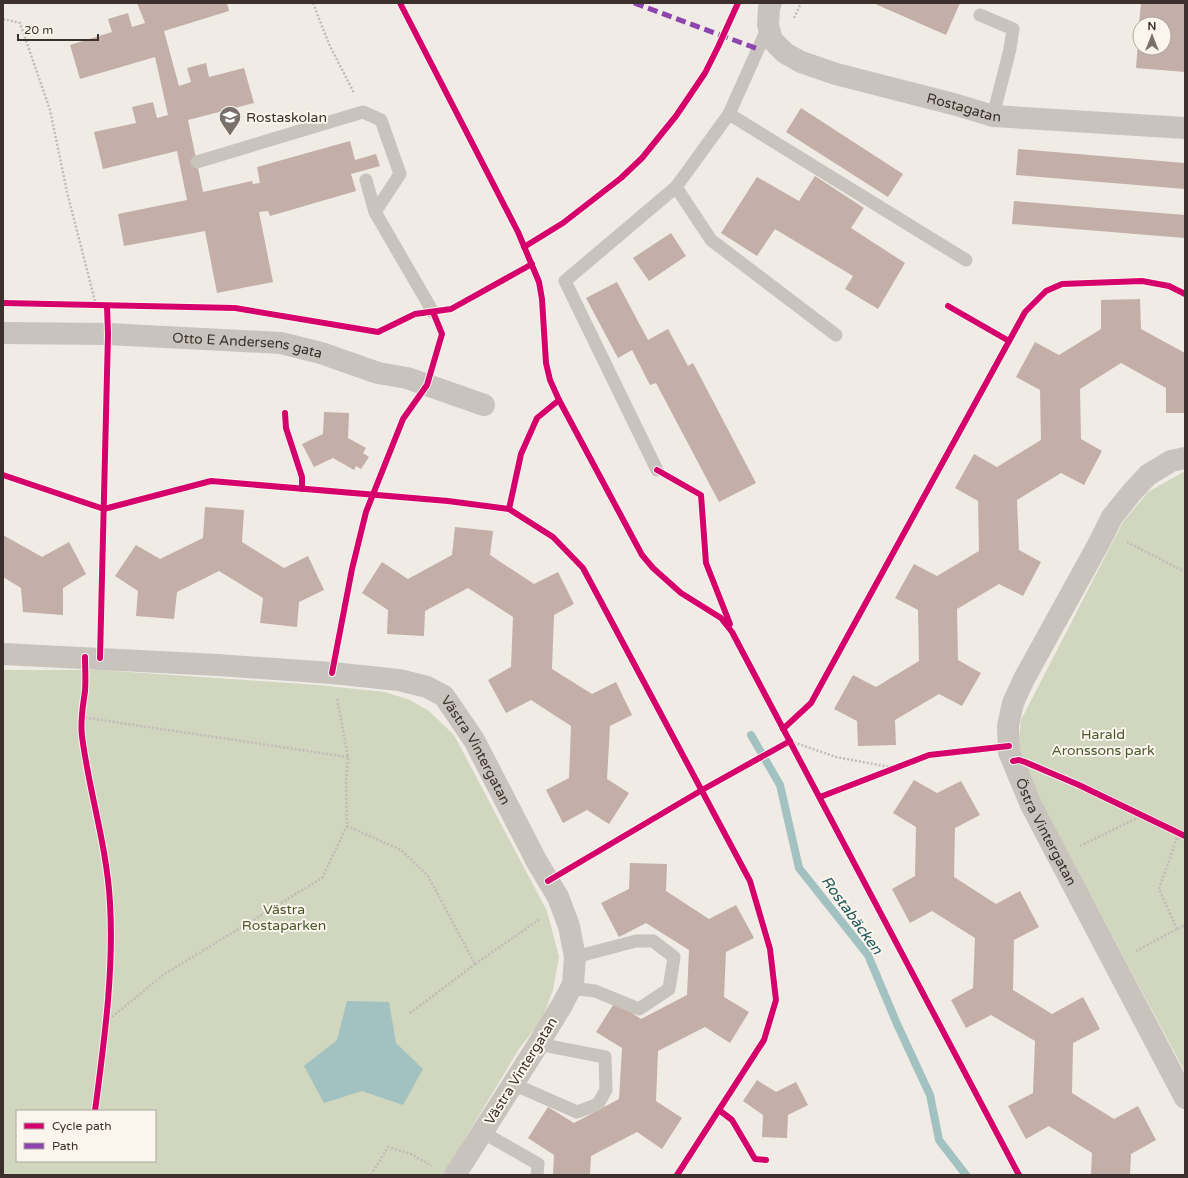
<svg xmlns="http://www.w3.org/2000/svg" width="1188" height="1178" font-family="'Varela Round',sans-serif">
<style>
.green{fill:#d1d6bf;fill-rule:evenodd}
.water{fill:#a1c2c1}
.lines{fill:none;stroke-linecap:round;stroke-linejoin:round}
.stream{stroke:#a1c2c1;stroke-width:8}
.building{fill:#c3afa7}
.path{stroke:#c2bbb6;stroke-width:2.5;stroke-dasharray:2 2;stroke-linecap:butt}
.service{stroke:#c9c3be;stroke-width:13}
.minor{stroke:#c9c3be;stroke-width:22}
.quiet{stroke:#8e44ad;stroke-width:5;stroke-dasharray:10 5;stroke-linecap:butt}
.cycleway-casing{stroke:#fbf5ee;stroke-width:8}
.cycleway{stroke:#d6006c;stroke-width:6}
.labels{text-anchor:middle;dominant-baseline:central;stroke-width:4;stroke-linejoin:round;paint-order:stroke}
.street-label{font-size:14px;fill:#3b302b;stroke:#fbf5ee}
.poi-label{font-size:14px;fill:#3b302b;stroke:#fbf5ee;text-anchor:start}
.park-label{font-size:14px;fill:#4a5a2e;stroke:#fbf5ee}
.water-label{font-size:15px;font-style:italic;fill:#1f5a5e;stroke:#fbf5ee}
</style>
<rect width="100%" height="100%" fill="#f0ebe5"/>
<g class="green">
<polygon points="1185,471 1185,1072 1033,787 1018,754 1021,720 1123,522 1148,492"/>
<path d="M3 670H99L318 685 385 692 410 700 429 711 454 735 547 911 559 957 553 990 542 1019 519 1049 443 1175H3ZM17 1111H155V1161H17Z"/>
</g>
<polygon class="water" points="347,1001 389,1002 396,1043 423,1069 403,1105 362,1091 324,1103 304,1066 337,1040"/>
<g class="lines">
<polyline class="stream" points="751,735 780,785 799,868 868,955 897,1024 930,1095 939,1140 966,1175"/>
</g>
<g class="building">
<polygon points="137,3 227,3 229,11 164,31 179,86 191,82 187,68 206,63 209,77 244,68 254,103 188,120 203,192 252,181 253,184 260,183 257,167 350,141 355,160 376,154 380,166 351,174 356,191 270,216 268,211 259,212 273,282 217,293 205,231 124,246 118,214 187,200 177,151 103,169 94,132 136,123 132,107 153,102 157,118 168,115 155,57 80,79 70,45 112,32 108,19 128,13 132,27 145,23"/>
<polygon points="873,3 960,3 946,35"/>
<polygon points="1141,3 1185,3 1185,72 1136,68 1139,29 1140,29 1140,48 1164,48 1164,24 1139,24"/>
<polygon points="801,108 903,174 888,197 786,132"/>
<polygon points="1018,149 1185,163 1185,189 1016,175"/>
<polygon points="815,176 864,208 851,228 905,263 878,309 845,289 853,276 775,229 757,256 721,233 757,177 799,201"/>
<polygon points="1014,201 1185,215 1185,238 1012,224"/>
<polygon points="671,233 686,256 649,281 633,258"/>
<polygon points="617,282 648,340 668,329 688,366 693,363 756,483 719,502 656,383 650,385 632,350 618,358 586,298"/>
<polygon points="1140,299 1141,329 1185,353 1185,413 1166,413 1166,388 1121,363 1080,389 1081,439 1102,451 1084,485 1061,473 1017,500 1019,550 1041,562 1023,596 999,584 957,609 958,660 981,673 962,706 939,694 895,720 896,745 858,746 857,721 834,709 853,675 876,687 919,661 918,610 895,598 914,564 937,576 979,551 978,501 955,488 974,454 997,467 1041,440 1040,390 1016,377 1035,342 1059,355 1101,329 1101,300"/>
<polygon points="324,412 349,413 348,438 366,448 363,453 369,457 361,469 356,466 354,470 333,458 314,467 302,444 323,434"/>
<polygon points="205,507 244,510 242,542 284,568 308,556 324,590 299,602 297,627 260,623 263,598 219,571 177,592 174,619 136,616 138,591 115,576 136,545 160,559 203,538"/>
<polygon points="455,527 493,531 490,555 534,584 558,572 574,604 554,615 552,669 592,694 616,682 632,715 610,726 607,779 629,793 609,824 587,810 563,823 546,790 569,778 571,726 531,700 506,713 488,680 511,667 513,617 468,588 425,611 424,636 387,634 388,610 362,593 382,562 408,579 452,555"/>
<polygon points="3,535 42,557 69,542 86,574 63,588 63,615 23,612 21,588 3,577"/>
<polygon points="914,780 937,793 961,781 980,815 955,828 954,877 996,904 1020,891 1039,927 1014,940 1013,990 1052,1014 1083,997 1100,1029 1073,1043 1072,1093 1114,1119 1138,1106 1156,1140 1131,1154 1130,1175 1091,1175 1092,1153 1049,1126 1026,1139 1008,1106 1033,1093 1035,1041 991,1015 966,1028 951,1000 973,988 975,938 932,911 910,923 892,889 915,876 916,827 893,813"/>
<polygon points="630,863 667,864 666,891 709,919 736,905 754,938 726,952 724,997 749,1012 730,1043 705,1027 658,1051 656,1101 682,1118 662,1149 637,1132 591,1156 590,1175 553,1175 554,1155 528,1138 548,1107 574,1123 619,1099 622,1048 596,1032 615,1002 641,1019 687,995 689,950 646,923 619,937 601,903 629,889"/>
<polygon points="757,1080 776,1092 796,1082 808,1105 788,1115 787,1138 762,1137 763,1115 743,1101"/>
</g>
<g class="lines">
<g class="path">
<polyline points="313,3 329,44 354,93"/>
<polyline points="794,18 801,3"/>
<polyline points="3,19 20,23 50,110 67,192 96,305"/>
<polyline points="1127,542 1185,572"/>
<polyline points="81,717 348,757"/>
<polyline points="790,741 836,757 895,768"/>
<polyline points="347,826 401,850 428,876 475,964 409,1014"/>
<polyline points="1080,846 1143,815"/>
<polyline points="1177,929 1159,889 1179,832"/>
<polyline points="1136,951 1185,925"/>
<polyline points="475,964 540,919"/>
<polyline points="106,1022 163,975 322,878 347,826 346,781 348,757 337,698"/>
<polyline points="371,1175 388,1147 411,1154 432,1166"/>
</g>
<g class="service">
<polyline points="980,15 1013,29 1010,49 993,116"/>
<polyline points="729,114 966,260"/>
<polyline points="197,162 363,112 381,120 400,174 375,212"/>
<polyline points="366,180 375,212 433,312"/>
<polyline points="676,187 711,240 836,335"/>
<polyline points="657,470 565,281 676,187 729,114 768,27"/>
<polyline points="571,988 595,991 639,1009 669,989 674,957 653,941 636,941 575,957"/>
<polyline points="513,1084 577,1112 598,1104 606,1090 605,1057 538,1044"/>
<polyline points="482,1132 538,1164 537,1175"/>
</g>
<g class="minor">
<path id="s1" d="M771 3 769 8 768 25 772 40 785 53 801 62 836 74 957 105 993 116 1185 128"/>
<path id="s2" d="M3 333 108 334 281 343 321 353 378 373 407 378 484 405"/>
<path id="s3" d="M1185 458 1171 461 1148 475 1132 492 1112 517 1099 543 1024 679 1013 703 1008 726 1009 752 1031 805 1185 1098"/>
<path id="s4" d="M3 654 218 665 332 673 399 680 427 687 444 696 474 740 537 862 558 897 569 926 575 957 573 984 562 1005 534 1051 455 1175"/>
</g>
<polyline class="quiet" points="634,3 758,49"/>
<g class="cycleway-casing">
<g id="cycleway">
<polyline points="400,3 518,232 539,282 542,299 546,363 550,380 559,400 642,555 653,568 681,593 721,618 732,632 1019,1175"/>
<polyline points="524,247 563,223 621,178 642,158 676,116 705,73 718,47 738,3"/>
<polyline points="3,303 235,308 378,332 415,314 451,309 532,264"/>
<polyline points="948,306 1009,341"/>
<polyline points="285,413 286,428 302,477 302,489"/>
<polyline points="657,470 701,495 706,563 730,624"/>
<polyline points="3,475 104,509 211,481 448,501 509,509 553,537 583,568 750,881 770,949 776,1000 764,1040 677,1175"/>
<polyline points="509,509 521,454 537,418 559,400"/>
<path d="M85 657C85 668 86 680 85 691 83 706 80 720 82 736 89 792 107 846 110 903 114 973 104 1042 95 1111"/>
<polyline points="100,658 108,334 107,306"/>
<polyline points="332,673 352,569 366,512 403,419 427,385 442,334 433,312"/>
<polyline points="783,729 811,703 1025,312 1046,291 1062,284 1142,281 1169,286 1185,294"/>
<polyline points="1013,761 1019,760 1025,762 1079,785 1185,836"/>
<polyline points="820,797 929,755 1009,746"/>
<polyline points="548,881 702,790 790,741"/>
<polyline points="719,1110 732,1120 755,1159 766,1160"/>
</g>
</g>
<use href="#cycleway" class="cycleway"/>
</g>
<defs>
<g id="school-pin" transform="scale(1.15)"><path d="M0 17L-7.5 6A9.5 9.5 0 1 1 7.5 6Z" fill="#7a716c" stroke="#fbf5ee"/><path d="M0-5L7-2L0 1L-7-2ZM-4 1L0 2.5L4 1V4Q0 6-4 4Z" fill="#fff"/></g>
</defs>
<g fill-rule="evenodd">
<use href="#school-pin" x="230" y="117"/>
</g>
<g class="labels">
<g class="street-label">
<text stroke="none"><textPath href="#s1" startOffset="244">Rostagatan</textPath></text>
<text stroke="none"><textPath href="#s2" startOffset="245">Otto E Andersens gata</textPath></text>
<text stroke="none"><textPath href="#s4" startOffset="508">Västra Vintergatan</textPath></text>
<text stroke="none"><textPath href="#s3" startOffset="445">Östra Vintergatan</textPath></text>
<text transform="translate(521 1071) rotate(-58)">Västra Vintergatan</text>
</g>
<g class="poi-label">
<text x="246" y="117">Rostaskolan</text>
</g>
<g class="park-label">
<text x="1103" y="734">Harald<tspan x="1103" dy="16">Aronssons park</tspan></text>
<text x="284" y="909">Västra<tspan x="284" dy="16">Rostaparken</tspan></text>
</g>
<g class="water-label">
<text transform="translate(852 915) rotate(54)">Rostabäcken</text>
</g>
</g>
<rect width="1188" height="1178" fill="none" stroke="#3b302b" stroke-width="8"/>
<rect x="16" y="1110" width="140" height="52" fill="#fbf5ee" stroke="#aea6a0"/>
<rect x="24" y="1123" width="20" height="6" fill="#d6006c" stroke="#aea6a0"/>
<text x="52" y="1130" font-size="12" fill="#3b302b">Cycle path</text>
<rect x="24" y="1143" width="20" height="6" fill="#8e44ad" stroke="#aea6a0"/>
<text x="52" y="1150" font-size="12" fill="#3b302b">Path</text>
<g transform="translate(1152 36)"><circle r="19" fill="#fbf5ee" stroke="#aea6a0"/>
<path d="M0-3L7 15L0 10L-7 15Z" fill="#7a716c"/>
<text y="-6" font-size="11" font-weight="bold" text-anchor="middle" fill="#3b302b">N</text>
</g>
<path d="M18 34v6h80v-6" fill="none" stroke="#3b302b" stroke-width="2"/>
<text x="24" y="34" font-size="12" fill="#3b302b" stroke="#fbf5ee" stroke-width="3" paint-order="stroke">20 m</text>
</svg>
